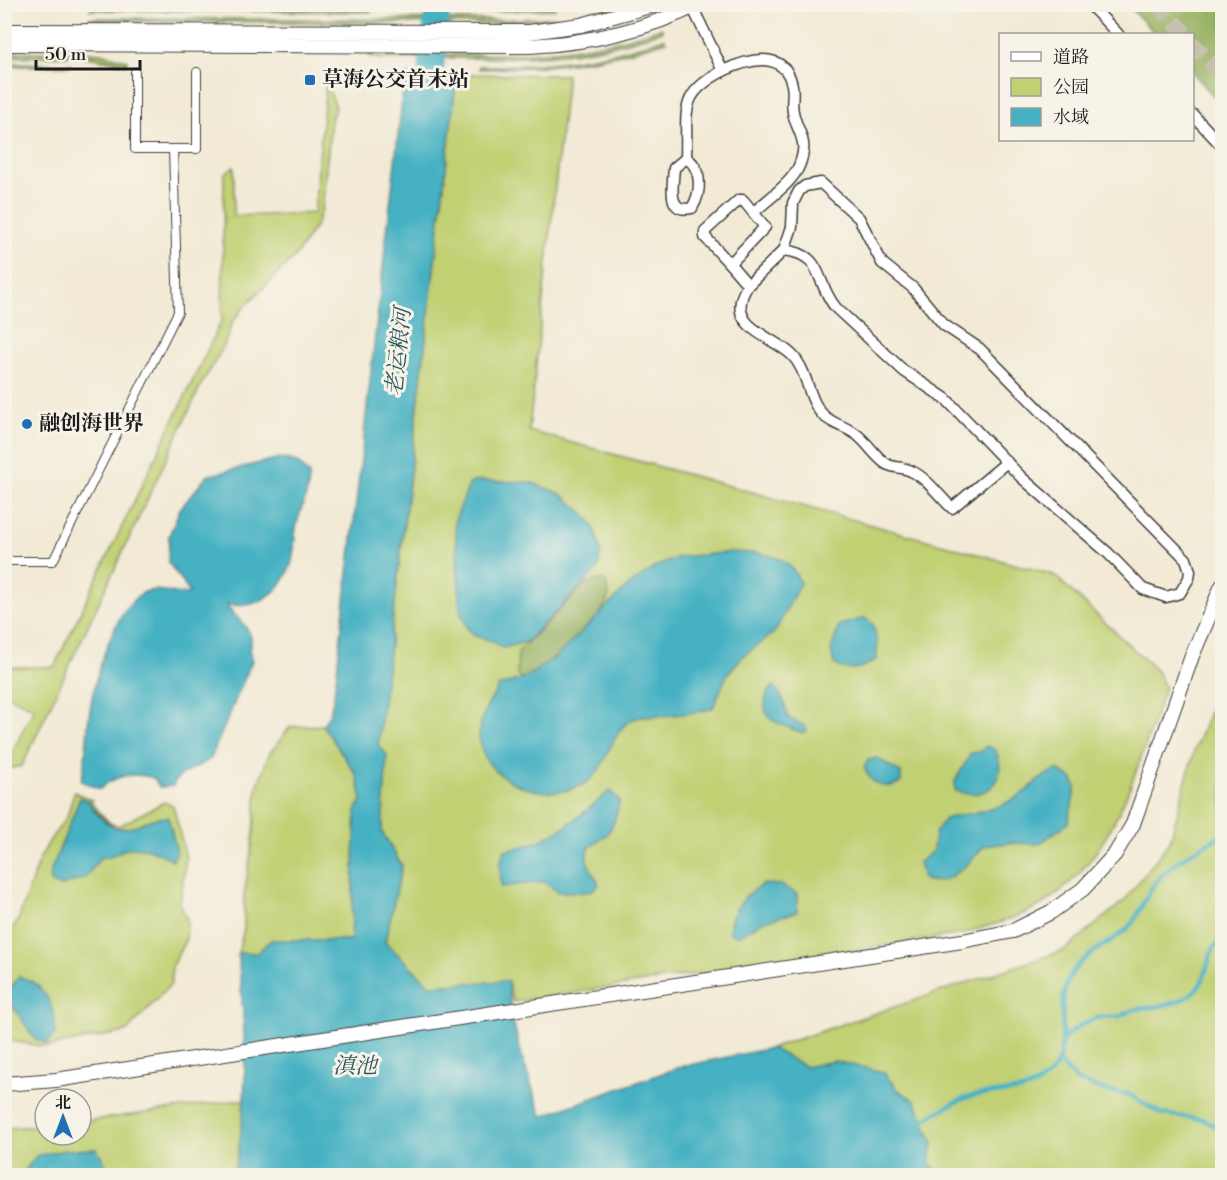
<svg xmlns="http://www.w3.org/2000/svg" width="1227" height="1180" font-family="'Libre Bodoni','Noto Serif SC',serif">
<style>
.green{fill:#c0d072;stroke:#6e7647;stroke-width:1.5;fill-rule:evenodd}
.forest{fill:#98b264;stroke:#5a6740;stroke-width:1.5}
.water{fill:#45b1c2;stroke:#30666f;stroke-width:1.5}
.pier{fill:#f2ead5}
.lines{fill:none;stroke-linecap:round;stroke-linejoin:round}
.stream{stroke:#45b1c2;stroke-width:4.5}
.river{stroke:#45b1c2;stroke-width:26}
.primary-tunnel{stroke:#c7c1b0;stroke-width:16;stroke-dasharray:16 8;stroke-linecap:butt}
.pedestrian-casing{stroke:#3c3b38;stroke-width:10}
.minor-casing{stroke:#3c3b38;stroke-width:13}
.tertiary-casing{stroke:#3c3b38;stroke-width:16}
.pedestrian{stroke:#fff;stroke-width:8}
.minor{stroke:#fff;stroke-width:10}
.tertiary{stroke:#fff;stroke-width:14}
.poi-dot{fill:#1f6fb2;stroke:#f7f3e8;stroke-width:2}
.labels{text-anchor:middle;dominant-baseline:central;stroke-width:6;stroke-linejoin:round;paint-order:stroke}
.poi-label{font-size:21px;font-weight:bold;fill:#1c1c1c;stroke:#f7f3e8;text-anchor:start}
.water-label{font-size:22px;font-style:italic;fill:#2c585e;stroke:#f7f3e8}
</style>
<rect width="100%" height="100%" fill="#f7f3e8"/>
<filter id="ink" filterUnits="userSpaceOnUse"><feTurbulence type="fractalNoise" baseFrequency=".0167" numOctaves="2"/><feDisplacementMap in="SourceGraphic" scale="12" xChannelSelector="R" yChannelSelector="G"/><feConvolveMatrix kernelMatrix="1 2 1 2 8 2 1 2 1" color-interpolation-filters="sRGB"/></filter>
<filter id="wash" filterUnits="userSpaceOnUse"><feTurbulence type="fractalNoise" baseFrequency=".008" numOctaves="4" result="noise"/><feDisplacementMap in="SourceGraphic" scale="24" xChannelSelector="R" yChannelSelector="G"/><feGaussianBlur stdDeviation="1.35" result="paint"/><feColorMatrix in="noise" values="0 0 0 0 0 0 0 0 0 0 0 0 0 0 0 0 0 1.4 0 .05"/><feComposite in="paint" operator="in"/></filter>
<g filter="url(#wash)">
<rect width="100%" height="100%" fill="#f2ead5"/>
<g class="green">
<path d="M457 74 567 75 529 431 1054 575 1157 671 1165 688C1137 765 1117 858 1042 904 1017 919 988 926 961 934L513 1002 508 981 430 985 385 942 402 866 382 832 378 746Z"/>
<polygon points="326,83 336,107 331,120 322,209 316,225 295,257 249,302 233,321 224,346 202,383 22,766 8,769 5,767 34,708 5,694 5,667 54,667 222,320 224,174 234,166 234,216 314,213"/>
<polygon points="1222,681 1222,1175 937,1175 930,1162 933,1143 915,1101 898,1090 883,1072 834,1061 806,1067 771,1048 1065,950 1125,900 1170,841 1194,751"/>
<polygon points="323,725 357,776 362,800 356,811 351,940 271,940 257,953 238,953 244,929 244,896 254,833 257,787 269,754 290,727"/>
<path d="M74 792 92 800V804L110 823 119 826 164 802 173 805 186 858 180 903 187 920 186 939 172 966 171 984 126 1032 47 1047 11 1041 5 1035V937L18 921 39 860 50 840 67 817ZM80 798C119 825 104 841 159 817L173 860C159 852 140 842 123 850 114 854 111 858 101 857L94 863 90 871 50 873ZM19 977 34 1038 5 994Z"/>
<polygon points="246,1099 242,1139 233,1175 5,1175 4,1128 45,1126 45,1135 81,1135 81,1122"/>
</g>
<g class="forest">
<polygon points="617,5 630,5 587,15 585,13"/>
<polygon points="1127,5 1222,5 1222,105 1193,73 1192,34 1156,34"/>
<polygon points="554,7 555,9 481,12 481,9"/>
<polygon points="90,8 371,9 371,12 90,10"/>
<polygon points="557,17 556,20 497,24 87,21 89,18 497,20"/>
<path d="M661 28 663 31C585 60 508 59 427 58 409 58 384 62 368 56L369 53C468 54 566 62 661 28Z"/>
<path d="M664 38 666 41C604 62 544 69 479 69V66C544 66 603 60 664 38Z"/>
<polygon points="5,52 71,52 73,56 5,57"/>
<polygon points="87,52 101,53 127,60 127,64 87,57"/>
<polygon points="5,63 71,64 71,66 5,66"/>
<path d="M597 580 605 581 609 595C598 631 556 656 527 677L522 679 517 675 518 652 584 585Z"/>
</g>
<g class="water">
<path d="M405 74H457L378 745 387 755 382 832 402 866 385 942 430 985 508 981C511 1029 526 1071 542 1116L680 1067 771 1048 806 1067 834 1061 883 1072 898 1090 915 1101 933 1143 930 1162 937 1175 233 1176C251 1101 245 1028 238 953H257L271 940H351L356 811 362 800 357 776 323 725 330 713 334 696Z"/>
<path d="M280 458 297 462 309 474C310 494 299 510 296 528 294 539 295 550 292 561 284 591 257 611 227 604 234 619 259 631 249 649L252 661 211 758C200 768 178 771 173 786L159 787 154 778C134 772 115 775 100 789L81 781C87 759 86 739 89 716 93 685 113 606 145 592 159 586 175 597 190 593L168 562 169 536 180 509 207 476Z"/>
<polygon points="479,481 530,482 561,494 585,514 594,527 601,551 598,569 526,642 503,648 492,641 475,636 467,628 460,610 455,520 470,483"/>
<path d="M733 552C761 553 789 552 800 583L775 632 742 657 727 675 713 708C695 714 678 715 659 716 652 717 643 716 636 718 610 727 609 768 587 782 551 806 481 784 479 736 478 718 491 700 499 686L527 677 557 656 628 586 657 566 678 557Z"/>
<path d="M865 618 873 624 877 641V659C863 668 849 674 834 664L831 651 839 625Z"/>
<path d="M774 686 784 701 788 718 805 726 807 730 803 733C795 730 779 725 772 720 761 712 764 692 774 686Z"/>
<path d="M986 746 995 749C1010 781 988 801 955 791V781L971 753 980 752Z"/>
<path d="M877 758 901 773V782C884 791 872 786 864 768L868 760Z"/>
<path d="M1058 770 1073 779 1076 787 1068 823 1039 844 1011 843 984 846C971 862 945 890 923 879L919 862 933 851 935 833 945 819C969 812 993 812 1014 799 1029 791 1042 773 1058 770Z"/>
<path d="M610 791 619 800C619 809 613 828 606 835 598 843 586 844 587 859 589 869 596 876 599 885L591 891 583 892H558L544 882 501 887 500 863 505 850C550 844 576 819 610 791Z"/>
<path d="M80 798 89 801C91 808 95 812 100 817 126 844 141 815 168 817L177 852 173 860C159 853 140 842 123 850 114 854 111 858 101 857L85 878 59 887 51 882 50 873Z"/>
<path d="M764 884 781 885 797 894V912L762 922 739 936 730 933C727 914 748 891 764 884Z"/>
<path d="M19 977C46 982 55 1009 56 1032L47 1044 34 1038 5 994Z"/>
<polygon points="97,1149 111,1175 22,1175 36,1156 64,1150"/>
</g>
<polygon class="pier" points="405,71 457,71 460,74 402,74"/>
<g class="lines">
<g class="stream">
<path d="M1062 1040C1073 1030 1087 1019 1102 1017 1108 1016 1115 1017 1120 1016 1127 1014 1131 1009 1138 1009 1152 1007 1170 1006 1183 999 1216 982 1201 951 1222 941"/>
<polyline points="1059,1062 1076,1080 1106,1091 1128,1094 1162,1114 1202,1119 1222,1130"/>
<path d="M923 1120C937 1113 953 1102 968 1097 994 1089 1023 1098 1046 1078 1074 1055 1055 1012 1067 983 1078 955 1106 947 1127 929 1139 918 1144 899 1153 886 1169 863 1199 848 1222 835"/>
</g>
<polyline class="river" points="427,109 438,4"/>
</g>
</g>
<g filter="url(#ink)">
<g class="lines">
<g class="primary-tunnel">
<polyline points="1158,4 1185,34"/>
<polyline points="1192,43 1222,75"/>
</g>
<g class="pedestrian-casing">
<g id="pedestrian">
<polyline points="135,72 135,149 197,149 197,72"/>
<polyline points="4,561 53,561 178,312 173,149"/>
</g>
</g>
<g class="minor-casing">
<g id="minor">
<polyline points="1089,4 1118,34"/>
<path d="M723 71C746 60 784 48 792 85 794 94 791 103 793 112 797 134 810 139 799 166 792 183 768 199 754 212"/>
<polyline points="1192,114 1222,146"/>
<path d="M686 158C688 111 677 95 723 71L691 4"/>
<path d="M686 158C702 167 702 192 692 208 666 214 673 185 674 168Z"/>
<polygon points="739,200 743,200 765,227 730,264 705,237 705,231"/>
<path d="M730 264 748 285C721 326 773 336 792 355 809 372 807 400 824 416 833 424 846 427 856 434 867 442 874 455 885 463 893 469 902 466 911 471 926 477 940 497 952 508L1007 462"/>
<path d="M748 285 784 250 792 227 793 203 799 191 805 186 821 183 859 218 882 263 913 288 944 325 980 349 1186 559 1190 571 1189 578 1180 593 1166 597 1143 589 1108 553 1021 477 946 399 904 371 836 308C814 281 825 255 784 250"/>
</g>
</g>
<g class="tertiary-casing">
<g id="tertiary">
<polyline points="4,31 529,32 581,25 657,4"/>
<path d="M4 44 530 46C589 43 646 30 699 4"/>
<polyline points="4,1084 56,1080 962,941 1013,931 1051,912 1083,889 1115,854 1133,824 1192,656 1222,586"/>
</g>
</g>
<use href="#pedestrian" class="pedestrian"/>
<use href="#minor" class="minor"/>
<use href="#tertiary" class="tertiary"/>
</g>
</g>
<g class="poi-dot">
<rect x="304" y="74" width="12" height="12" rx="3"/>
<circle cx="27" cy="424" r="6"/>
</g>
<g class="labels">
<g class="poi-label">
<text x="322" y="80">草海公交首末站</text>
<text x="39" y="424">融创海世界</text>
</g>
<g class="water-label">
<text transform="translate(399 352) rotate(-84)">老运粮河</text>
<text x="355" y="1066">滇池</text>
</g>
</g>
<rect width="1227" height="1180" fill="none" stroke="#f7f3e8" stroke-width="24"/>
<rect x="999" y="33" width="195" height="108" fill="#f7f3e8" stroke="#9f9d96" stroke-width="1.5"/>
<rect x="1011" y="52" width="30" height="9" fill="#ffffff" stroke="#9f9d96" stroke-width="1.5"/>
<text x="1053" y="63" font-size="18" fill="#1c1c1c">道路</text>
<rect x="1011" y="78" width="30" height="18" fill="#c0d072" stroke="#9f9d96" stroke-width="1.5"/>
<text x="1053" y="93" font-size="18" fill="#1c1c1c">公园</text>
<rect x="1011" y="108" width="30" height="18" fill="#45b1c2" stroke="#9f9d96" stroke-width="1.5"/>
<text x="1053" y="123" font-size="18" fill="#1c1c1c">水域</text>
<g transform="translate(63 1117)"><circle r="28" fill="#f7f3e8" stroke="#9f9d96" stroke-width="1.5"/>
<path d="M0-4.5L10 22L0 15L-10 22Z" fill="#1f6fb2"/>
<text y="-9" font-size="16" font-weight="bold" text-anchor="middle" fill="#1c1c1c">北</text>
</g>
<path d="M36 60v9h104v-9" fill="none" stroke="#1c1c1c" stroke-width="3"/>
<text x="45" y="60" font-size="18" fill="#1c1c1c" stroke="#f7f3e8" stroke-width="4.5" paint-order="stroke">50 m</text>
</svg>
